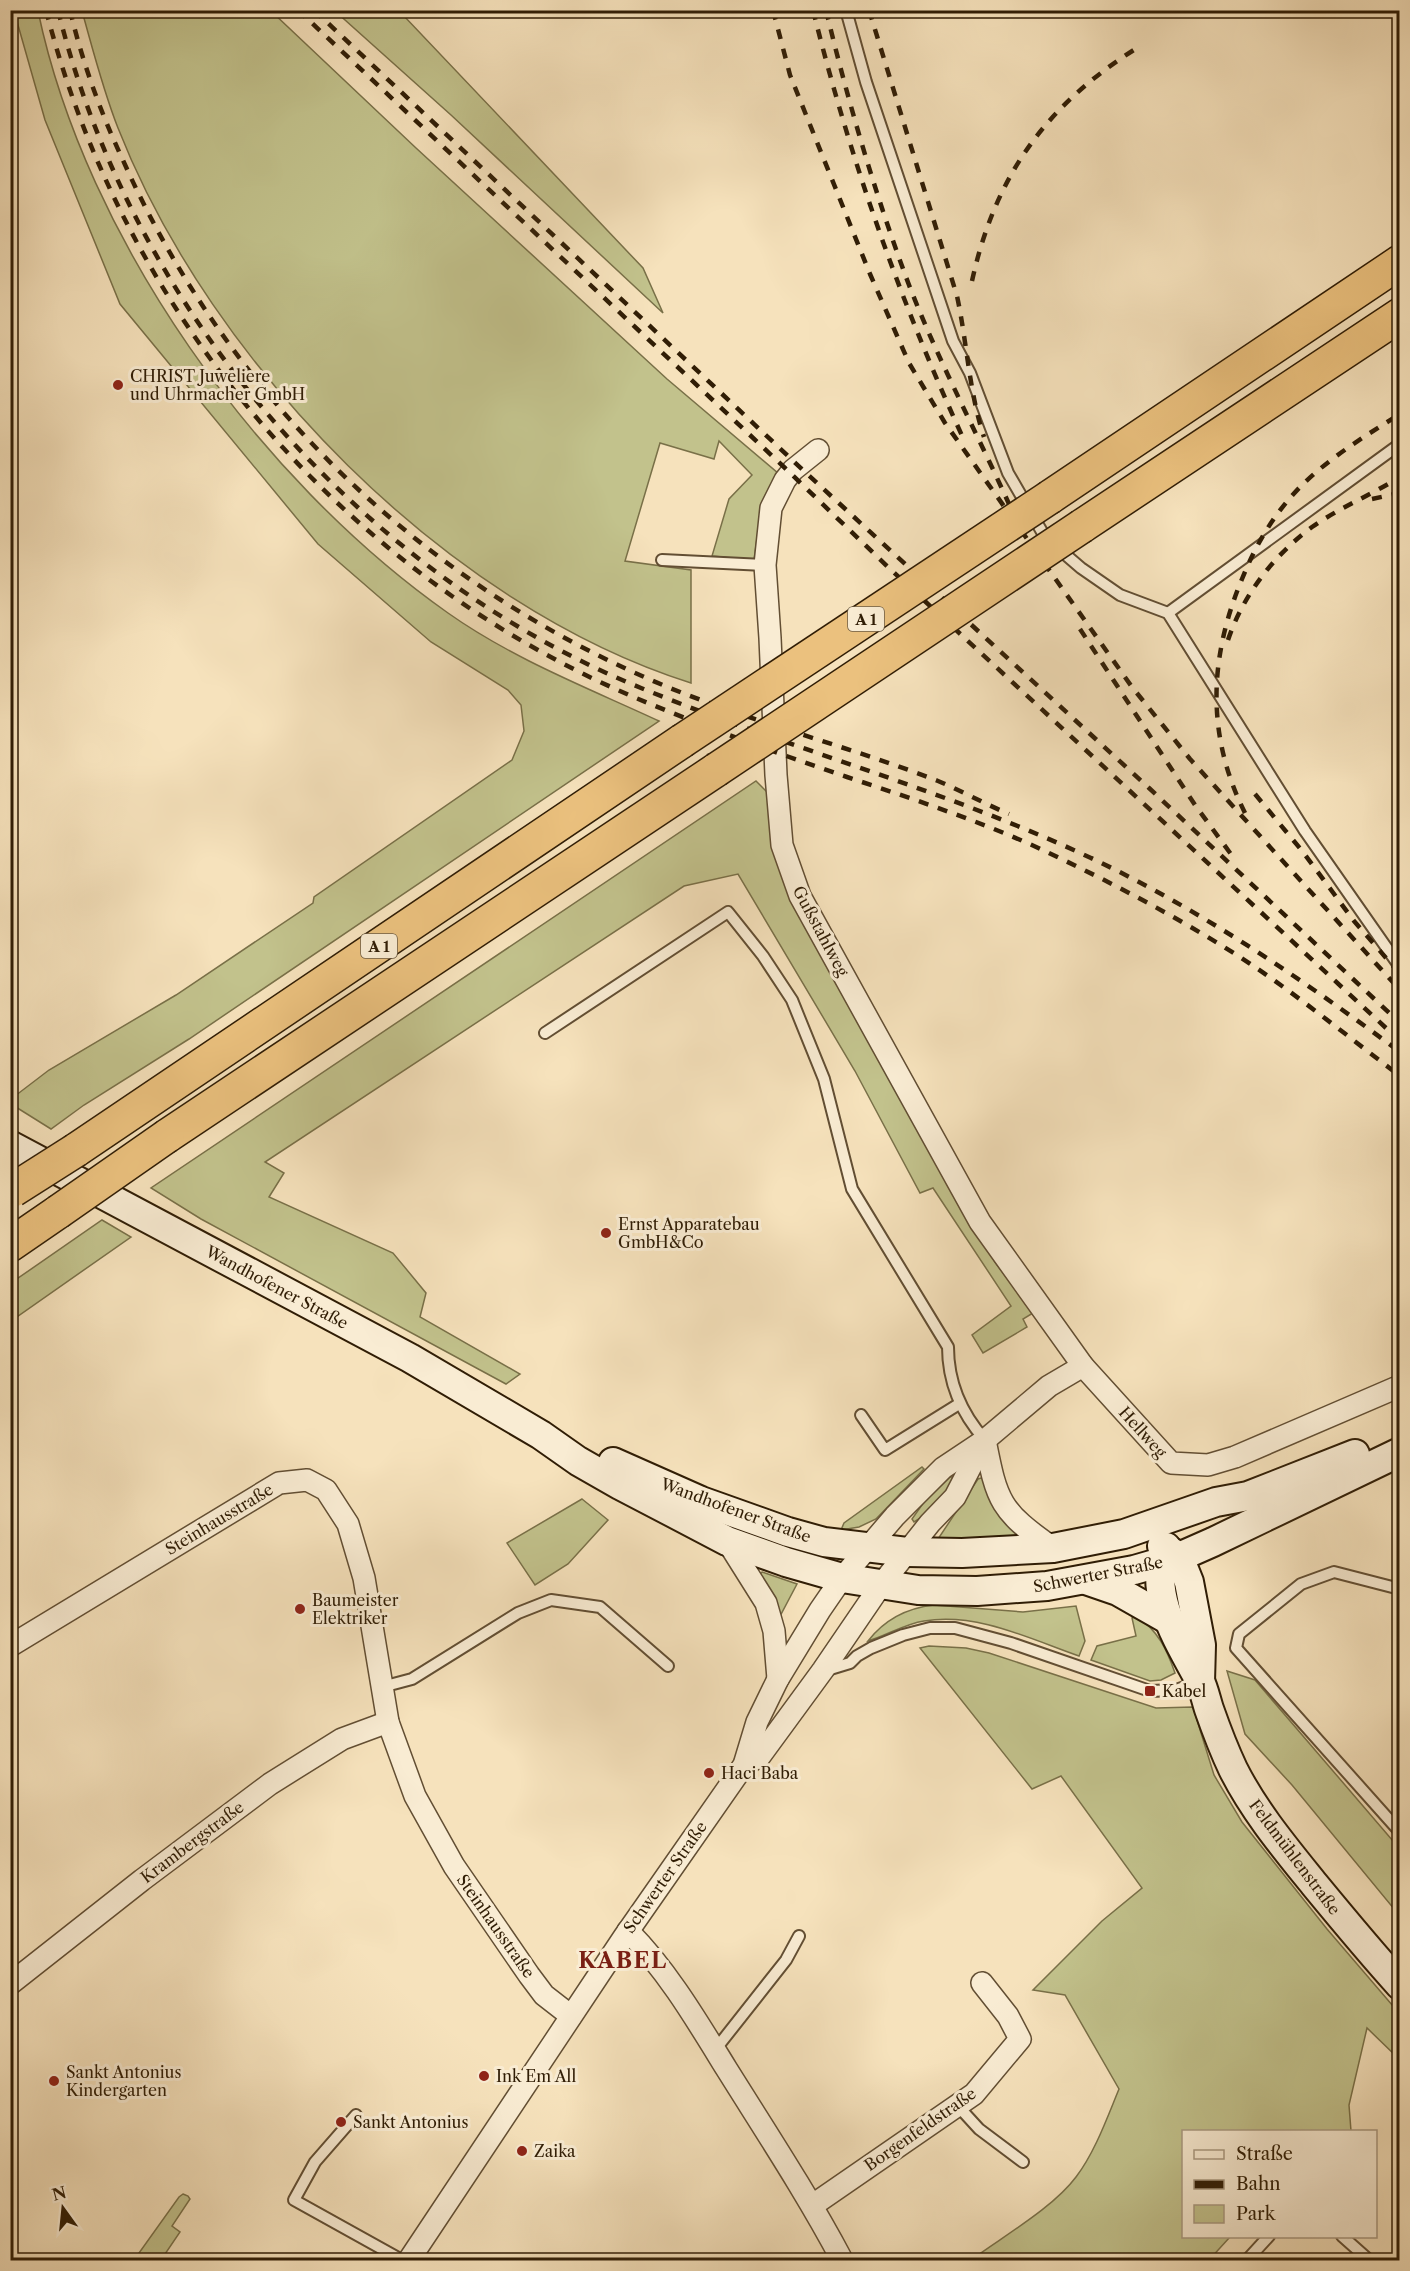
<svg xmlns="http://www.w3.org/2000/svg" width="1410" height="2271" font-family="'Libre Caslon Text',serif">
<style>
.green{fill:#c2c28c;stroke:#797048;stroke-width:1.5}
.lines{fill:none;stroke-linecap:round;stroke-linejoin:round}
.lane-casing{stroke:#624e33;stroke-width:14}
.street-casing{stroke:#624e33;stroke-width:24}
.secondary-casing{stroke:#301d05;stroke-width:32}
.highway-casing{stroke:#301d05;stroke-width:36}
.lane{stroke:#f9ecd3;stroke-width:10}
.street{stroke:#f9ecd3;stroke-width:21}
.secondary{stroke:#f9ecd3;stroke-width:28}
.highway{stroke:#ebc17e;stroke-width:33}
.rail{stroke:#301d05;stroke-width:4.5;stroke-dasharray:10 10;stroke-linecap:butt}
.highway-bridge-casing{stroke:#301d05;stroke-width:36;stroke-linecap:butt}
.highway-bridge{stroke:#ebc17e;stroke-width:33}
.poi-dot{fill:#8f2418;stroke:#f9ecd3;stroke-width:2}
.labels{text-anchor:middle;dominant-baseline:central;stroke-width:6;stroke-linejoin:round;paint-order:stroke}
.shield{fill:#f9ecd3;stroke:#6c5b43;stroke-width:1.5}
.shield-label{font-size:15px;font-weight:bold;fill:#301d05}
.poi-label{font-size:16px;fill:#301d05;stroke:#f9ecd3;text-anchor:start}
.street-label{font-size:16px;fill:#301d05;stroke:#f9ecd3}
.district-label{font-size:22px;font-weight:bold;letter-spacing:1.5px;fill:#7a1f14;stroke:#f9ecd3}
</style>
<rect width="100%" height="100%" fill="#f6e2bc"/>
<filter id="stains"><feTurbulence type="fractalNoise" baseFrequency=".00333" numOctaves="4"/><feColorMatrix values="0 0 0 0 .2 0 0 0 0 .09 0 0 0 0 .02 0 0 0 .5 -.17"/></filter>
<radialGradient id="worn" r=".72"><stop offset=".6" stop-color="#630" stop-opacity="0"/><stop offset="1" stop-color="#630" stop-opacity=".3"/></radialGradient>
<g class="green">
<path d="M38 11C86 240 258 479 448 613 513 659 588 688 659 721L189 1039 84 1105 51 1129 11 1104V1099L49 1070 176 995 313 903 314 897 512 760 524 731 521 705 508 690 431 642 318 544 120 304 45 120 14 11Z"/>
<path d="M82 11H271L416 148 667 379 779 474 762 502 754 560 712 556 729 499 752 475 719 441 714 459 660 443 625 561 691 570V683C447 606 211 365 118 128 103 90 93 50 82 11Z"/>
<polygon points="335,11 397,11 404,16 643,268 663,313 451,115"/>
<polygon points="756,781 769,794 777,862 955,1195 995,1262 1033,1313 1023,1319 1027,1327 983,1353 972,1335 1011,1306 933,1188 920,1193 855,1071 738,874 684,886 265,1162 284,1173 269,1197 393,1253 426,1293 420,1317 520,1374 506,1384 201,1219 151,1188"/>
<polygon points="102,1220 131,1237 11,1321 11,1283"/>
<polygon points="922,1467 924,1469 876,1519 859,1527 841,1530 844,1523"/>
<polygon points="950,1477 953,1477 954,1481 930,1512 914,1522 912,1519 924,1502"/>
<polygon points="981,1478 984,1479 1018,1533 1017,1537 938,1539 978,1479"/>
<polygon points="582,1499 608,1520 568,1564 535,1585 507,1543"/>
<polygon points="762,1572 797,1584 779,1618 758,1576"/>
<path d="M934 1605 1023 1612 1076 1606 1085 1641 1079 1656C1030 1639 977 1612 924 1621 904 1624 886 1636 868 1641 885 1619 907 1608 934 1605Z"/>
<path d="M1136 1616C1158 1630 1167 1650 1175 1673L1161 1680 1150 1681 1091 1660 1097 1646 1136 1636 1132 1618Z"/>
<path d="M929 1646 966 1648 989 1653 1156 1708 1193 1707 1214 1775 1242 1822 1327 1929 1399 2013V2059L1367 2028 1349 2105 1351 2131 1184 2132V2236L1230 2237 1209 2260H971C1002 2237 1053 2208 1076 2177 1095 2152 1107 2118 1119 2089L1065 1995 1033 1990 1102 1921 1142 1888 1061 1776 1032 1789 920 1648Z"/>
<polygon points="1227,1671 1255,1680 1399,1848 1399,1915 1292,1785 1245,1734"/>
<polygon points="183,2194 188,2196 190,2199 172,2226 180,2232 161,2260 134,2260 179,2197"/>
</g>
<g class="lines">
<g class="lane-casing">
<g id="lane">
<polyline points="846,10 866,82 953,341 970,373 1008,473 1045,537 1081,568 1120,595 1168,613 1305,831 1400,967"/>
<polyline points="662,560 765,565"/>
<polyline points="1168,613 1400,444"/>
<path d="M545 1033 728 912 763 956 792 1000 824 1079 852 1189 948 1347C948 1383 961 1413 985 1440"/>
<polyline points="861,1415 885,1450 959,1404"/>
<polyline points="1400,1589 1334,1572 1301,1584 1239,1634 1236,1648 1400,1832"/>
<polyline points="827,1670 850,1663 857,1656 871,1648 903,1635 930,1628 955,1628 1011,1643 1150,1691 1176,1690 1198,1682"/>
<polyline points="382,1687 412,1679 518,1613 551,1600 600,1607 668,1666"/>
<polyline points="715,2050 786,1960 799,1936"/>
<polyline points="958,2106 979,2129 1023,2162"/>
<polyline points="356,2115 315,2162 294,2200 402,2260"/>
<polyline points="1342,2236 1369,2260"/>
<polyline points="1247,2260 1269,2236"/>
</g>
</g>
<g class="street-casing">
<g id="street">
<polyline points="818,450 793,470 785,480 771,508 765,565 770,638 776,775 782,845 800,896 980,1222 1083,1366 1171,1463 1208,1465 1235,1457 1400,1386"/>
<path d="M985 1440C997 1502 1000 1511 1053 1548"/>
<polyline points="727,1541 766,1603 774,1631 778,1679"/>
<polyline points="10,1646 279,1483 307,1480 326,1490 348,1524 364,1578 388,1722 415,1796 454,1866 529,1975 544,1995 571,2016"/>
<polyline points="744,1765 760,1756 823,1670 881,1585 930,1523 955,1497 983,1443"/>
<path d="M628 1931C667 1970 697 2021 726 2068 766 2132 807 2194 842 2260"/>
<polyline points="10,1984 142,1880 270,1784 342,1739 388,1722"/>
<polyline points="813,2205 974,2094 1020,2039 1008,2016 982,1983"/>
<polyline points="409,2260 624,1937 744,1765 757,1722 778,1679 820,1610 842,1578 895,1516 943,1468 985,1440 1049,1386 1083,1366"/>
</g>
</g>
<g class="secondary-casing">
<g id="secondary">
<polyline points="10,1145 410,1358 541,1435 578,1461 620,1485 727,1541 786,1562 842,1578 918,1590 977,1591 1047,1586 1134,1570 1179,1557 1213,1542 1400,1452"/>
<polyline points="613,1462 701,1501 788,1532 824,1542 907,1552 962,1553 1053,1548 1124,1534 1216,1502 1248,1496 1355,1454"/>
<polyline points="1162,1546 1179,1557 1189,1582 1201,1645 1200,1682"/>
<path d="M1166 1547C1147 1593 1178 1640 1199 1679 1204 1689 1206 1700 1209 1709 1216 1729 1224 1750 1233 1769 1254 1811 1285 1848 1314 1884 1342 1918 1370 1952 1400 1985"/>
<polyline points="1086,1580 1118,1591 1169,1620"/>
</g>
</g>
<g class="highway-casing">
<g id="highway">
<polyline points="1050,497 1400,262"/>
<polyline points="1082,526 1400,315"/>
<polyline points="167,1136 716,770"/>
<polyline points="76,1150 682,741"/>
<polyline points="10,1245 58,1212"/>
</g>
</g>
<use href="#lane" class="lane"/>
<use href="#street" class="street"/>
<use href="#secondary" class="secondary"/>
<use href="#highway" class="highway"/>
<g class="rail">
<path d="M46 10C124 317 345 575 636 698 705 727 776 753 847 777 910 798 974 819 1034 846 1105 879 1174 915 1240 957 1295 993 1347 1036 1400 1076"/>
<path d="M58 10C131 308 357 572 641 688 790 749 946 790 1091 858 1201 910 1302 979 1400 1052"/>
<path d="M70 10C82 61 100 111 122 158 225 391 410 573 642 676 738 719 840 743 938 781 962 791 985 804 1009 814"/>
<polyline points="298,10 785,468 888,567 1400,1041"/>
<polyline points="314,10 805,472 1149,788 1400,1023"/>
<polyline points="773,10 790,75 870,274 909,363 945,423 1132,687 1190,759 1400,990"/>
<path d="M813 10C850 159 900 301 964 440"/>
<path d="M826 10C848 102 876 197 909 285 938 360 976 431 1009 504"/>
<path d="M869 10 957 296C967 342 969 392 984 437"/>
<path d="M972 281C995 176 1046 105 1137 48"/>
<polyline points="1372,499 1400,493"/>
<polyline points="1080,629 1195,805 1236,861"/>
<path d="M1228 640C1243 595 1274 555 1312 527 1339 508 1371 495 1400 477"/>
<polyline points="1255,794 1303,852 1354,921 1400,974"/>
<path d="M1245 813C1206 735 1209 658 1242 579 1256 544 1274 514 1300 487 1329 458 1365 436 1400 414"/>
</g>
<g class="highway-bridge-casing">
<g id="highway-bridge">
<polyline points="682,741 1050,497"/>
<polyline points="716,770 1082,526"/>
<polyline points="13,1190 76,1150"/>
<polyline points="58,1212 167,1136"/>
</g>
</g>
<use href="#highway-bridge" class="highway-bridge"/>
</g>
<g class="poi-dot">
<circle cx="118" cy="385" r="6"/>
<circle cx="606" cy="1233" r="6"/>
<circle cx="300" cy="1609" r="6"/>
<rect x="1144" y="1685" width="12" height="12" rx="3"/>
<circle cx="709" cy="1773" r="6"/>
<circle cx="484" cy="2076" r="6"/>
<circle cx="54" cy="2081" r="6"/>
<circle cx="341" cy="2122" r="6"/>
<circle cx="522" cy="2151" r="6"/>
</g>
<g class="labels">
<g class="shield">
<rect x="848" y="607" width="36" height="24" rx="4.5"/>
<rect x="361" y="934" width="36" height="24" rx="4.5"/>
</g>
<g class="shield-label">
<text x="866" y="619">A 1</text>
<text x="379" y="946">A 1</text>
</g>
<g class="poi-label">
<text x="130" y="376">CHRIST Juweliere<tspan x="130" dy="18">und Uhrmacher GmbH</tspan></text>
<text x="618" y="1224">Ernst Apparatebau<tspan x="618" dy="18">GmbH&amp;Co</tspan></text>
<text x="312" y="1600">Baumeister<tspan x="312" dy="18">Elektriker</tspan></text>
<text x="1162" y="1691">Kabel</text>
<text x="721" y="1773">Haci Baba</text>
<text x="66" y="2072">Sankt Antonius<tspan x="66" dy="18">Kindergarten</tspan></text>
<text x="496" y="2076">Ink Em All</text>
<text x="353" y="2122">Sankt Antonius</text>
<text x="534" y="2151">Zaika</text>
</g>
<g class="street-label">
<text transform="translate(821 931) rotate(62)">Gußstahlweg</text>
<text transform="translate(277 1287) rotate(28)">Wandhofener Straße</text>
<text transform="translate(1143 1432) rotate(48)">Hellweg</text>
<text transform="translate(736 1510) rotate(20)">Wandhofener Straße</text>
<text transform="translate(219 1519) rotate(-31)">Steinhausstraße</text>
<text transform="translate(1098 1574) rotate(-11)">Schwerter Straße</text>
<text transform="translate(192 1842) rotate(-37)">Krambergstraße</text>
<text transform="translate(1295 1857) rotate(53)">Feldmühlenstraße</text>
<text transform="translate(665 1877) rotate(-55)">Schwerter Straße</text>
<text transform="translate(496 1926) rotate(55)">Steinhausstraße</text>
<text transform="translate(920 2129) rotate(-35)">Borgenfeldstraße</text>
</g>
<g class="district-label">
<text x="623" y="1960">KABEL</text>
</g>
</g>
<rect width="1410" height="2271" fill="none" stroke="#f6e2bc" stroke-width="36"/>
<rect x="12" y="12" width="1386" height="2247" fill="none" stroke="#301d05" stroke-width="3"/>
<rect x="18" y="18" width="1374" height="2235" fill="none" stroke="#301d05" stroke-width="1.5"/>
<rect x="1182" y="2130" width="195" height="108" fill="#f9ecd3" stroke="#a99981" stroke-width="1.5"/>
<rect x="1194" y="2150" width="30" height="9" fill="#f9ecd3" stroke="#a99981" stroke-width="1.5"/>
<text x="1236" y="2160" font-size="18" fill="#301d05">Straße</text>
<rect x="1194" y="2180" width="30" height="9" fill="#301d05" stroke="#a99981" stroke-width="1.5"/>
<text x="1236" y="2190" font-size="18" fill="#301d05">Bahn</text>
<rect x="1194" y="2205" width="30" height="18" fill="#c2c28c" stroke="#a99981" stroke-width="1.5"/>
<text x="1236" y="2220" font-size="18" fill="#301d05">Park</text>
<g transform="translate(63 2208) rotate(345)" stroke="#f9ecd3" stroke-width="4.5" paint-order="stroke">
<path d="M0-4.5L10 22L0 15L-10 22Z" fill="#301d05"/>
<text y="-9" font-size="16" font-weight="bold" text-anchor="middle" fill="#301d05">N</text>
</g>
<rect width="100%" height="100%" filter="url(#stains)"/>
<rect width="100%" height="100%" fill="url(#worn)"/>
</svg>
